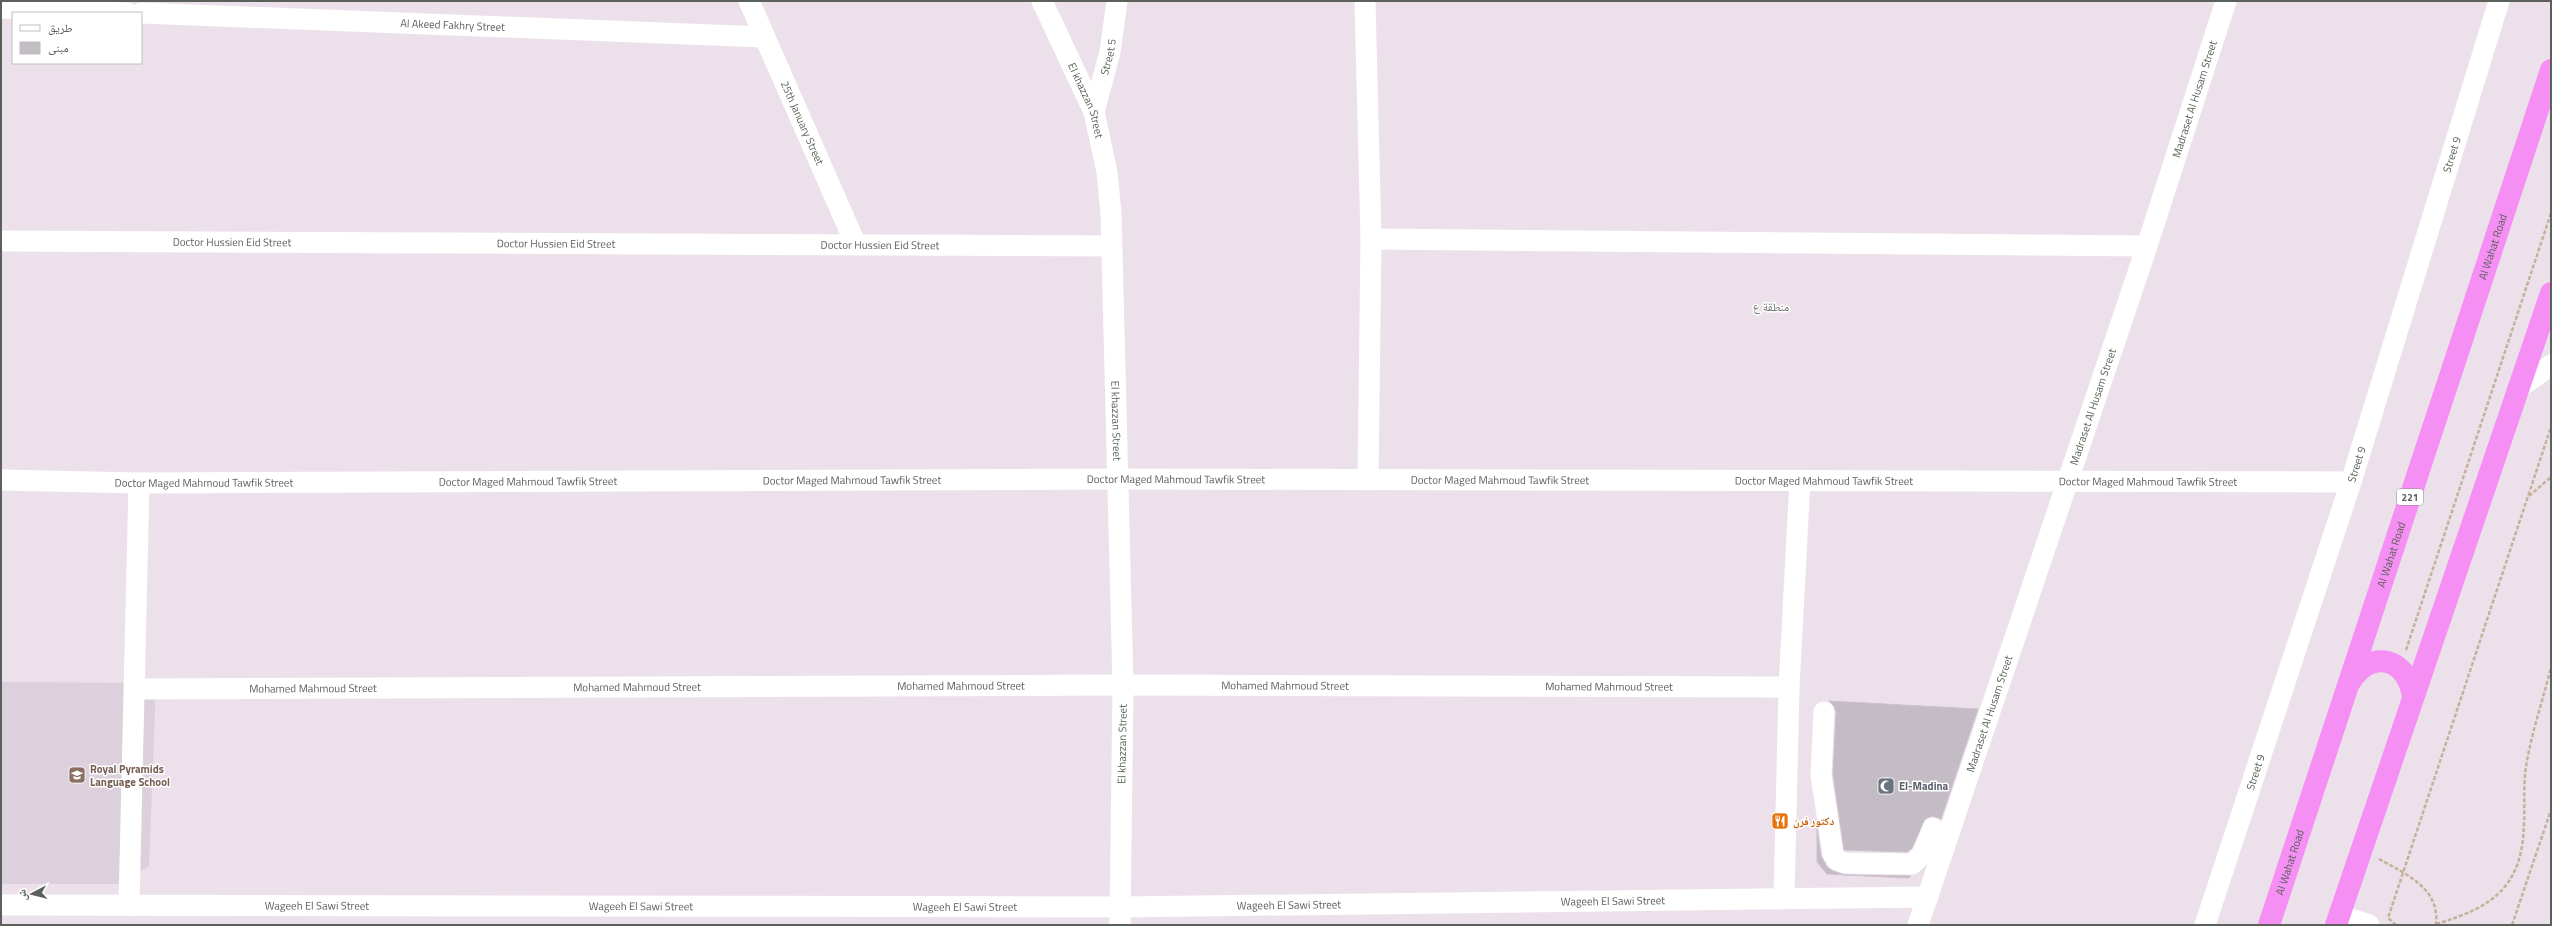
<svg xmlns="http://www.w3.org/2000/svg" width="2552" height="926" font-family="'Titillium Web','Noto Naskh Arabic',sans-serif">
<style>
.education{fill:#dbd0db}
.building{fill:#c3bcc4;stroke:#cfc0d0}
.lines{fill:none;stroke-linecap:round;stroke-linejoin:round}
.path{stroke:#c5b19a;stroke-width:2.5;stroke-dasharray:4 2;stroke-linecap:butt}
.minor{stroke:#fff;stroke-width:21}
.highway{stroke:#f58ff4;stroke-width:22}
.labels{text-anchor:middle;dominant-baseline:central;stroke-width:3;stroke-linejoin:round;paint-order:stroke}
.shield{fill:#fff;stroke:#8c908c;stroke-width:1}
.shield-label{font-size:10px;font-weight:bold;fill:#5b615a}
.street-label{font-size:11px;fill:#5b615a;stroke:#fff}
.education-label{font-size:11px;font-weight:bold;fill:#785e54;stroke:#fff;text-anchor:start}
.worship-label{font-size:11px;font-weight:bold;fill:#5b616d;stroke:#fff;text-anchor:start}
.food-label{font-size:11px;font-weight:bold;fill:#c56008;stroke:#fff;text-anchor:start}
.neighbourhood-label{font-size:12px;fill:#6d736b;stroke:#fff}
</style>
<rect width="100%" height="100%" fill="#ece1eb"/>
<polygon class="education" points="1,682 156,683 149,866 120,884 1,884"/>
<g class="building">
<polygon points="1829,701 1978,709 1941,819 1932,816 1925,819 1912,848 1907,852 1844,850 1833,774 1836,712 1834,706"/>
<polygon points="1817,828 1821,856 1827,867 1833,871 1845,875 1911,876 1908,878 1827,874 1817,862"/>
</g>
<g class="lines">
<g class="path">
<polyline points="2529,496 2551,477"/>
<polyline points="2406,650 2551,213"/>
<path d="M2379 859C2407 875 2440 888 2436 925"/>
<path d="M2436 924C2494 907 2523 886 2524 822 2525 804 2523 786 2526 767 2531 734 2543 700 2551 667"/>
<polyline points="2396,925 2388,918 2551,427"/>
<polyline points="2512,925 2551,810"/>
</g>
<g class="minor">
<path id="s1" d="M749 1 856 245"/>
<path id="s2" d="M1042 1 1094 112 1107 172 1111 213 1123 685 1120 925"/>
<polyline points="1365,1 1371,239 1368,480"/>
<polyline points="1,8 128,13"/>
<path id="s3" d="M141 13 765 37"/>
<path id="s4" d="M1094 112 1110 52 1117 1"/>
<polyline points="1371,239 2147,246"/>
<path id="s5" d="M1 241 1111 246"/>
<polyline points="2520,387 2551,365"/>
<path id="s6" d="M1 480 139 483 1117 479 2351 482"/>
<path id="s7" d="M134 689 1123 685 1789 687"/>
<polyline points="1824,712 1821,775 1833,854 1837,860 1845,863 1912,864 1922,855 1933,828"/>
<polyline points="1784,898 1789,687 1800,480"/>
<path id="s8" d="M1 905 1120 907 1928 897"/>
<polyline points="129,905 139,483"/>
<polyline points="2339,915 2369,925"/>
<path id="s9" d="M1918 925 2147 246 2226 1"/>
<path id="s10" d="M2205 925 2351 482 2499 1"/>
</g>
<g class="highway">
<path d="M2350 682C2372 647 2408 659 2413 697"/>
<path id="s11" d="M2269 925 2551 70"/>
<polyline points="2336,925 2551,293"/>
</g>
</g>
<defs>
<g id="school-square" transform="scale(0.9)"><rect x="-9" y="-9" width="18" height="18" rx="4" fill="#8d6e63" stroke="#fff"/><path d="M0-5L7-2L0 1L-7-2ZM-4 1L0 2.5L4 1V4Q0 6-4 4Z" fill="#fff"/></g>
<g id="mosque-square" transform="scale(0.9)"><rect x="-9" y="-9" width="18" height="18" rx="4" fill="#6b7280" stroke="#fff"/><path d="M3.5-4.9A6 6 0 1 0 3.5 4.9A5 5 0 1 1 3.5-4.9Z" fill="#fff"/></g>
<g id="restaurant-square" transform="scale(0.9)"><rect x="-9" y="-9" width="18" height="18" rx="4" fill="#e8710a" stroke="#fff"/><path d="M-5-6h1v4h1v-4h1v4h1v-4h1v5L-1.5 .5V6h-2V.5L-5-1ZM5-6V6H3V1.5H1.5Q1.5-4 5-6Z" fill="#fff"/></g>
</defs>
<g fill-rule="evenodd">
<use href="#school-square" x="77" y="775"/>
<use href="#mosque-square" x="1886" y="786"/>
<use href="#restaurant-square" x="1780" y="821"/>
</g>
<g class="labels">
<rect class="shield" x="2397" y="489" width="26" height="16" rx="3"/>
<g class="shield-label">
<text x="2410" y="497">221</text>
</g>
<g class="street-label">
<text stroke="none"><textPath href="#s3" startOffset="312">Al Akeed Fakhry Street</textPath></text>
<text stroke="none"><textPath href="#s4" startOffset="57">Street 5</textPath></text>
<text stroke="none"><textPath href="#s9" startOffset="871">Madraset Al Husam Street</textPath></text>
<text stroke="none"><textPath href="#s2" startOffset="109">El khazzan Street</textPath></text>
<text stroke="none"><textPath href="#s1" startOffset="133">25th January Street</textPath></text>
<text stroke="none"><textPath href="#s10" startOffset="809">Street 9</textPath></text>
<text stroke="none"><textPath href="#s5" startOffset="231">Doctor Hussien Eid Street</textPath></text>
<text stroke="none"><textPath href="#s5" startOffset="555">Doctor Hussien Eid Street</textPath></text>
<text stroke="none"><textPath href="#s5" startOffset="879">Doctor Hussien Eid Street</textPath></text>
<text stroke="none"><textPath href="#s11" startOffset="714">Al Wahat Road</textPath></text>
<text stroke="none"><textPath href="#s9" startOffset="547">Madraset Al Husam Street</textPath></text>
<text stroke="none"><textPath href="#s2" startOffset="433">El khazzan Street</textPath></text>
<text stroke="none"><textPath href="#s10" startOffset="485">Street 9</textPath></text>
<text stroke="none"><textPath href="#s6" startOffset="1175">Doctor Maged Mahmoud Tawfik Street</textPath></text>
<text stroke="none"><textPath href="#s6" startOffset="851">Doctor Maged Mahmoud Tawfik Street</textPath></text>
<text stroke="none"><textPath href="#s6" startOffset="1499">Doctor Maged Mahmoud Tawfik Street</textPath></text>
<text stroke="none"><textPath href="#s6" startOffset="1823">Doctor Maged Mahmoud Tawfik Street</textPath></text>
<text stroke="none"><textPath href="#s6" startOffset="2147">Doctor Maged Mahmoud Tawfik Street</textPath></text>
<text stroke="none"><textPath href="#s6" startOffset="527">Doctor Maged Mahmoud Tawfik Street</textPath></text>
<text stroke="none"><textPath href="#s6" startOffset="203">Doctor Maged Mahmoud Tawfik Street</textPath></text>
<text stroke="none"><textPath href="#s11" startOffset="390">Al Wahat Road</textPath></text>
<text stroke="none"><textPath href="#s7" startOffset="827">Mohamed Mahmoud Street</textPath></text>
<text stroke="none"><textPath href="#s7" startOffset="1151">Mohamed Mahmoud Street</textPath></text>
<text stroke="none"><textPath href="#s7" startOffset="1475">Mohamed Mahmoud Street</textPath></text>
<text stroke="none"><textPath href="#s7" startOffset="503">Mohamed Mahmoud Street</textPath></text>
<text stroke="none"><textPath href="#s7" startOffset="179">Mohamed Mahmoud Street</textPath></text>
<text stroke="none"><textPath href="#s9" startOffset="223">Madraset Al Husam Street</textPath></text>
<text transform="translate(1122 744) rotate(-89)">El khazzan Street</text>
<text stroke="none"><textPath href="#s10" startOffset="161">Street 9</textPath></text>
<text stroke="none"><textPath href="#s11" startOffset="66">Al Wahat Road</textPath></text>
<text stroke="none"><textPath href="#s8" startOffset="1612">Wageeh El Sawi Street</textPath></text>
<text stroke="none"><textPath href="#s8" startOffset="1288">Wageeh El Sawi Street</textPath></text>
<text stroke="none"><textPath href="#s8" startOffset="316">Wageeh El Sawi Street</textPath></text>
<text stroke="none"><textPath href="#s8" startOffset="640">Wageeh El Sawi Street</textPath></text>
<text stroke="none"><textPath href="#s8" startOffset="964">Wageeh El Sawi Street</textPath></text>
</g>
<g class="education-label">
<text x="90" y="769">Royal Pyramids<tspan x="90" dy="13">Language School</tspan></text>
</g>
<g class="worship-label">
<text x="1899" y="786">El-Madina</text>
</g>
<g class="food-label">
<text x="1793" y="821">دكتور فرن</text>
</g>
<g class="neighbourhood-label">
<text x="1771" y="306">منطقة ع</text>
</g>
</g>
<rect width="2552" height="926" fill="none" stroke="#5b615a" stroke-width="4"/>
<rect x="12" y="12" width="130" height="52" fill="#ffffff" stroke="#bdc0bd"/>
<rect x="20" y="25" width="20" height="6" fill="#ffffff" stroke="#bdc0bd"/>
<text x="48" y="32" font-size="12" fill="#5b615a">طريق</text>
<rect x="20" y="42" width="20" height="12" fill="#c3bcc4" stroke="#bdc0bd"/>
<text x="48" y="52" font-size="12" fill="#5b615a">مبنى</text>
<g transform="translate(32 894) rotate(263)" stroke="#ffffff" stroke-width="3" paint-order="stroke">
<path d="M0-3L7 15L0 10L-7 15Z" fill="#5b615a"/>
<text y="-6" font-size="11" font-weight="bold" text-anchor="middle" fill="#5b615a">ش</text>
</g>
</svg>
